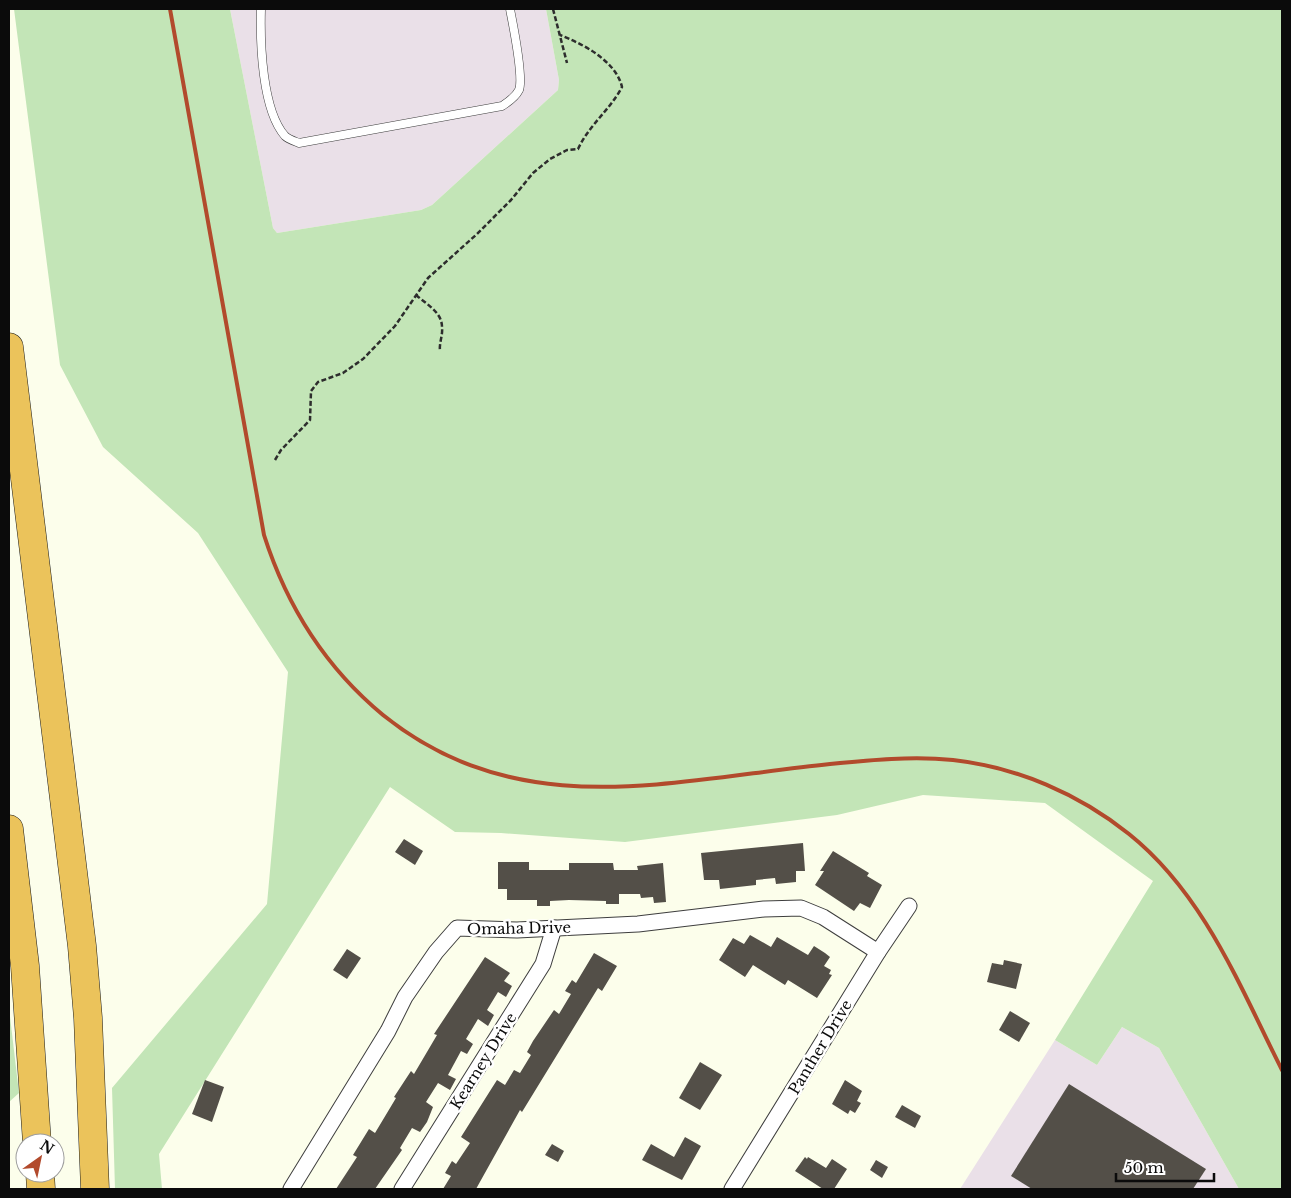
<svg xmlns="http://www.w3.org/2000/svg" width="1291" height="1198" font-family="'Libre Baskerville',serif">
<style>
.industrial{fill:#eae0e8}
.green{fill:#c3e5b7}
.building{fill:#534f48}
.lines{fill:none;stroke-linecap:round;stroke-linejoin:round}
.lane-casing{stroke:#3e3e3e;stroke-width:9}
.street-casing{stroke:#3e3e3e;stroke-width:17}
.highway-casing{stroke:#1c1c1c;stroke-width:29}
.path{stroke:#2d2d2d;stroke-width:2.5;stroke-dasharray:5 2.5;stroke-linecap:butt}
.lane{stroke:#fff;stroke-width:8}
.street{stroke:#fff;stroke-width:15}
.highway{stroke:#ebc35b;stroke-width:28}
.rail{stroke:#b24a2c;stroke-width:4}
.labels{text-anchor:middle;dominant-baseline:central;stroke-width:5;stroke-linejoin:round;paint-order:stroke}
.street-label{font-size:15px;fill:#0b0b0b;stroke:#fff}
</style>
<rect width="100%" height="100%" fill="#fcfeeb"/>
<g class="industrial">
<polygon points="230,9 546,9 559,80 558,90 432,205 421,210 277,233 273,228"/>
<polygon points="1122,1027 1159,1048 1239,1189 960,1189 1055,1040 1097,1065"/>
</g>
<g class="green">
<polygon points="14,9 230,9 273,228 277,233 421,210 432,205 558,90 559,80 546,9 1282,9 1282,1189 1239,1189 1159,1048 1122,1027 1097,1065 1055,1040 1153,881 1045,803 923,795 837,815 625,842 501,833 455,832 390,787 159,1154 162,1189 115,1189 112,1088 267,904 288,672 198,533 103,447 60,365"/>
<polygon points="9,1008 19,1093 9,1102"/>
</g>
<g class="building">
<polygon points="404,839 423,851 415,865 395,852"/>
<polygon points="803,843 805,871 796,871 796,882 776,884 775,878 756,880 756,885 720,889 719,880 704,880 701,853"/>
<polygon points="833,851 869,873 867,876 882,885 870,908 860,903 854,911 815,885 824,871 820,871"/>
<polygon points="498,862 529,862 529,870 569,870 569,863 613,863 614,870 638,870 637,866 663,863 666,902 654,903 653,897 641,898 640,894 619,894 619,904 606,904 606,901 569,900 550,901 550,906 537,906 537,900 507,900 507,889 498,889"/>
<polygon points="750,935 771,947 777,937 808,955 814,946 825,953 830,957 824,966 831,970 829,974 832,975 817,998 788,980 785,985 753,965 745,977 719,960 733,938 744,944"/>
<polygon points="347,949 361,958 347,979 333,970"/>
<polygon points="594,953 617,966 602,991 598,988 522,1112 520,1110 476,1189 443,1189 451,1176 445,1173 452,1161 456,1164 470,1143 461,1137 490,1091 497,1080 505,1085 514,1070 520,1073 531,1055 527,1052 533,1041 554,1010 559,1014 571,994 565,991 572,980 576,983"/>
<polygon points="485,957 510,973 504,981 512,986 506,997 498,992 487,1010 494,1015 488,1026 478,1019 466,1039 473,1044 467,1054 461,1051 448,1075 456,1079 450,1090 438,1083 426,1102 433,1107 427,1122 420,1132 412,1128 400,1148 402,1150 375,1189 336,1189 357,1157 353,1155 369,1129 375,1133 396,1098 394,1097 411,1071 414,1074 437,1035 434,1034"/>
<polygon points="1004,960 1022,964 1016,989 987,982 992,963 1003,965"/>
<polygon points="1010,1011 1030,1023 1019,1042 999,1030"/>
<polygon points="700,1062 722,1075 700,1110 679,1098"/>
<polygon points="205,1080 224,1087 212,1122 192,1114"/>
<polygon points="845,1080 862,1091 857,1101 861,1103 855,1113 850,1110 848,1114 832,1104"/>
<polygon points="1069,1084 1206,1169 1193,1189 1032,1189 1011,1176"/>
<polygon points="902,1105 921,1116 915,1128 895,1117"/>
<polygon points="685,1137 701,1146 682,1180 642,1160 651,1144 674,1157"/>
<polygon points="552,1144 564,1151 558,1162 545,1155"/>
<polygon points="805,1157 807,1159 808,1157 826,1168 832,1159 847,1169 834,1189 823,1189 795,1171"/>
<polygon points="876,1160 888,1167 882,1178 870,1170"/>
</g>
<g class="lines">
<g class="lane-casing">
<path id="lane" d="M261 9C260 43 262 110 285 136 288 139 294 141 299 143L502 106C508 102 515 98 519 90 524 77 513 25 510 9"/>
</g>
<g class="street-casing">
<g id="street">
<polyline points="291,1189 388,1031 405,997 436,952 457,928 517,930 638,924 764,909 801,908 823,917 878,952"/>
<polyline points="402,1189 543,964 554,928"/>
<polyline points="732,1189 878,952 909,906"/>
</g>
</g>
<g class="highway-casing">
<g id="highway">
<polyline points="9,347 82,946 88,1018 95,1189"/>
<polyline points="9,829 25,966 37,1143"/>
<polyline points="40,1173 41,1189"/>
</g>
</g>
<g class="path">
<polyline points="553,9 567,63"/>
<path d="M416 295C426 304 442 312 442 327 443 335 439 343 440 351"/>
<path d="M275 460 281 450 310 420 311 391 318 382 343 373 363 359 395 326 428 278 477 234 511 200 533 173 550 159 567 150 578 149C589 125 610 110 622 87 616 61 583 44 560 35"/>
</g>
<use href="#lane" class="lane"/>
<use href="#street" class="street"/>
<use href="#highway" class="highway"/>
<path class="rail" d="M170 9 264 535C287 607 325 667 383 715 520 825 672 780 830 764 871 760 912 756 953 760 1017 767 1079 794 1129 834 1204 894 1240 987 1282 1070"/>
</g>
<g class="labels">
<g class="street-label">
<text transform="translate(519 928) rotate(-1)">Omaha Drive</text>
<text transform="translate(820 1047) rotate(-59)">Panther Drive</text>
<text transform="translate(483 1061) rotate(-58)">Kearney Drive</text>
</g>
</g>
<rect width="1291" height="1198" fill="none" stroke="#0b0b0b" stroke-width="20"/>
<g transform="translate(40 1158) rotate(33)"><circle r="24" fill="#ffffff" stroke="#9d9d9d"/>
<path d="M0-4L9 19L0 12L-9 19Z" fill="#b24a2c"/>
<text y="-8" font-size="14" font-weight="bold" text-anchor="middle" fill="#0b0b0b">N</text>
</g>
<path d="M1116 1173v8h98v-8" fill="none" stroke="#0b0b0b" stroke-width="2.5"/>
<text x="1124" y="1173" font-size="15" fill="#0b0b0b" stroke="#ffffff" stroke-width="4" paint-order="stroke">50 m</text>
</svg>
